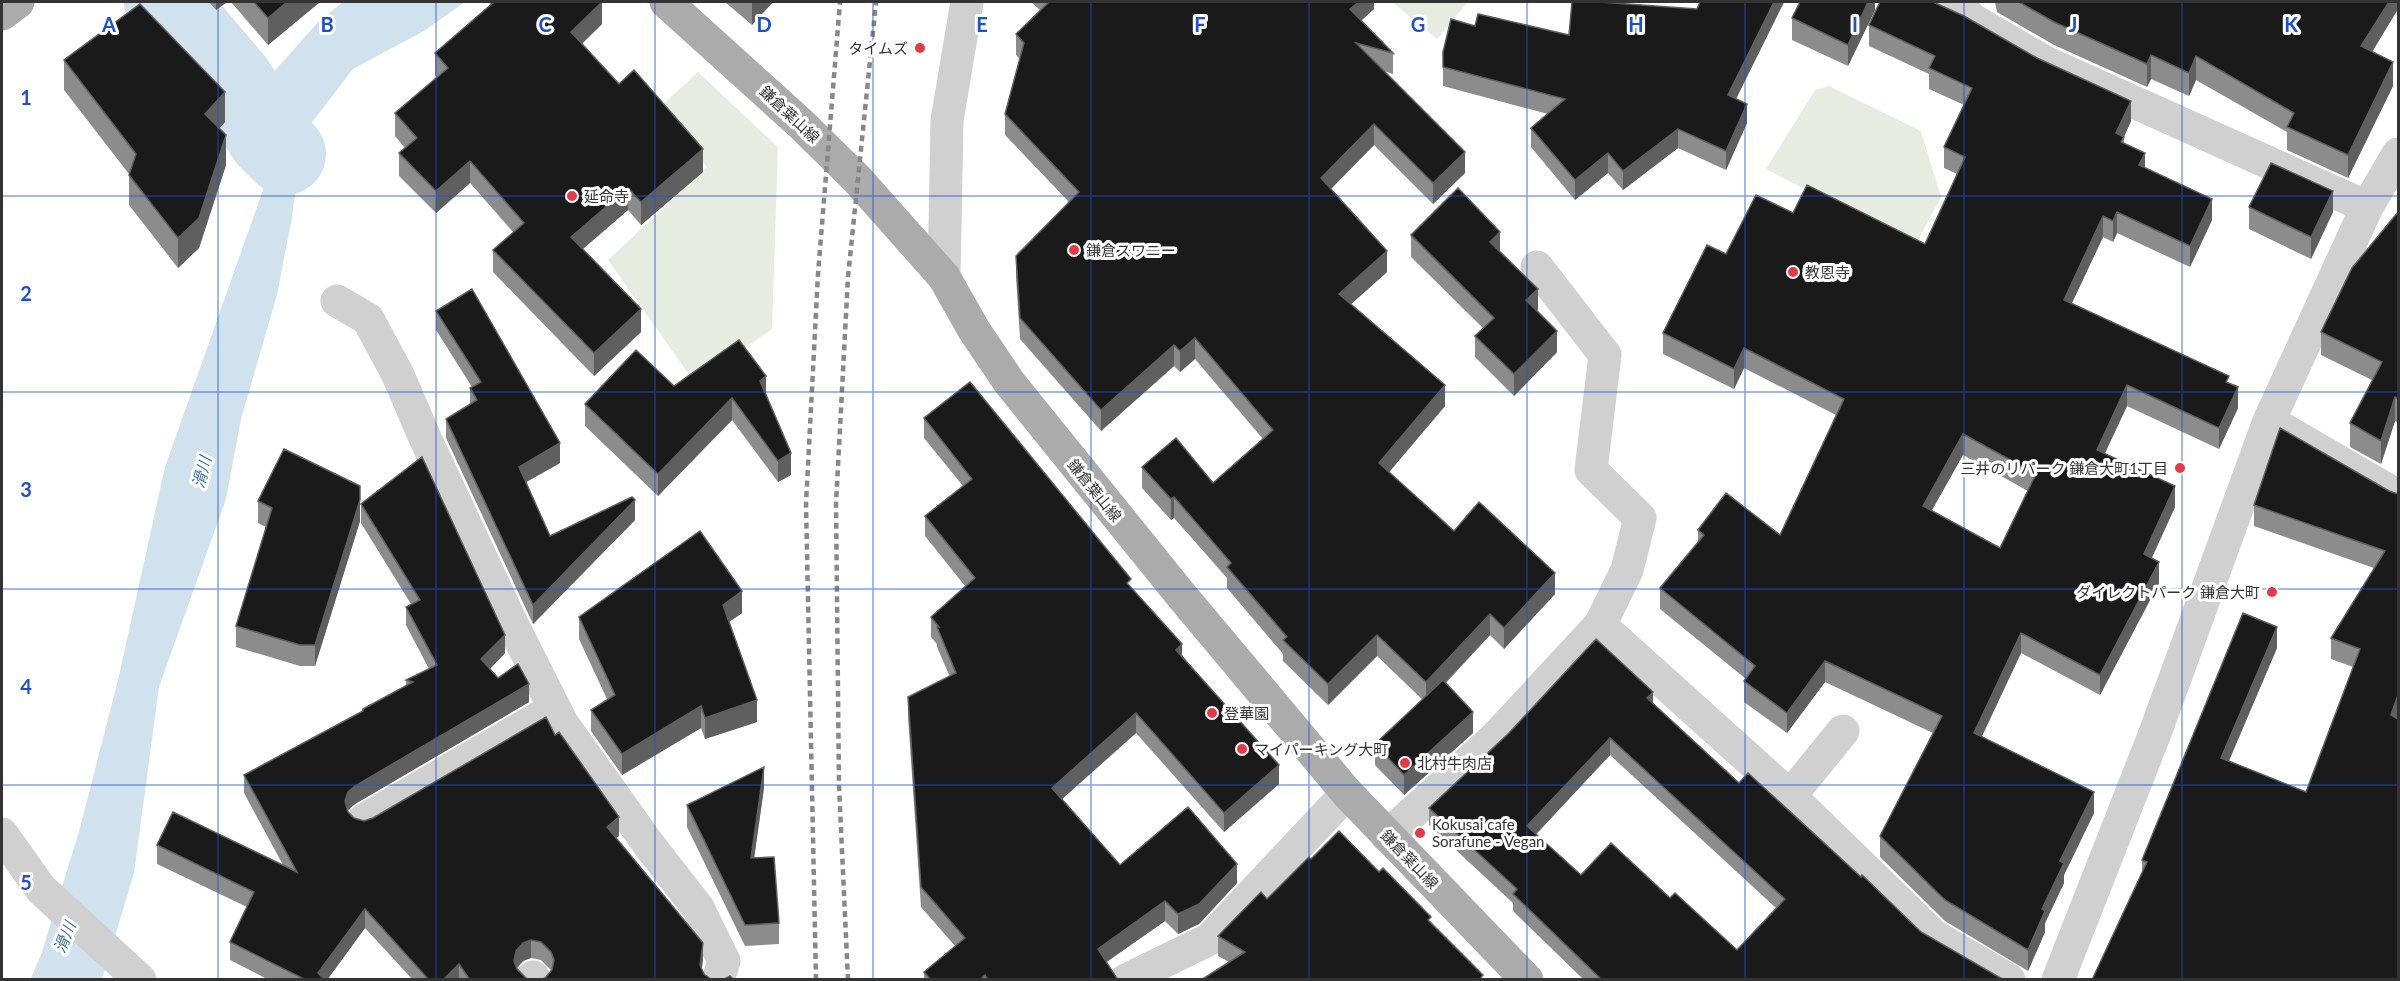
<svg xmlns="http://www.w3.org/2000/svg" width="2400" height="981" font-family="Lato,'Noto Sans JP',sans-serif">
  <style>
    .green { fill: #e6ecdf }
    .water { fill: #cfe2ee }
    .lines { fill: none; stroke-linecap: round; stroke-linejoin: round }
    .river { stroke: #cfe2ee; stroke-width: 82 }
    .minor { stroke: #d0d0d0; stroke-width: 33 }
    .major { stroke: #ababab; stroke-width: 33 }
    .rail { stroke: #888; stroke-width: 4.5; stroke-dasharray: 6 4.5; stroke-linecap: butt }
    .wall { fill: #8c8c8c; fill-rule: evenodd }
    .shaded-wall { fill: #5f5f5f }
    .building { fill: #1a1a1a; stroke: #5f5f5f; stroke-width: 1.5; fill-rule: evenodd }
    .grid { fill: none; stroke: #1d4ed8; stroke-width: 1.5; stroke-opacity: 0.55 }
    .poi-dot { fill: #e63946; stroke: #fff; stroke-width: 2 }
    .labels { text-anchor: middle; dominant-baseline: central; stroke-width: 6; stroke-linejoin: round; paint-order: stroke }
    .poi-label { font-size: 15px; fill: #333; stroke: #fff; text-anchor: start }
    .street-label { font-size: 15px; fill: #333; stroke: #fff }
    .water-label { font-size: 16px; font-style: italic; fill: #3f7597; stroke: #fff }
    .grid-label { font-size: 20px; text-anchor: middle; font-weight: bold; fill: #1d4ed8; stroke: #fff; stroke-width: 6; stroke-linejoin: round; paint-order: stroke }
  </style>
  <rect width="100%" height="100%" fill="#fff"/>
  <path class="green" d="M1392,2H1468L1437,39Z
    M698,72L778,147L772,329L695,383L608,260L707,167L661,106Z
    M1829,86L1921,131L1941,197L1835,397L1889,233L1766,169L1815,90Z"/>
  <path class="water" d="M343,2H465L424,31L353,69L303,134L292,217L277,295L241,419L226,499L159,687L134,873L102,979L30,980L41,955L80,828L119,676L165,467L263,190L268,137L270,76L319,21Z"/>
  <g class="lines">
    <path class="river" d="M165,2L234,83L268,137L285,154"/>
    <path class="minor" d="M1953,2L1973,20L2045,62L2367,207
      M944,277L947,120L967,2
      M337,301L368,319L398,375L425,438L513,626L562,723L649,845L698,908L724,961L718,980
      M2269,421L2398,496
      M1600,625L1790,796L1934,936L2009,980
      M1790,796L1843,731
      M364,820L554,709
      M2,834L41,889L140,980
      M1387,836L1495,738L1600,625L1627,570L1640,518L1591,470L1605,355L1537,267
      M533,977L535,980
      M1126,980L1210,939L1347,793
      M2058,980L2155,733L2269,421L2367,207L2398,154"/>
    <path class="major" d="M666,2L801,124L857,179L944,277L974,330L1009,382L1181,595L1347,793L1527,980
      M2,14L18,2"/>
    <path class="rail" d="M816,980L806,504L818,274L840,2
      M848,980L839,786L836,504L848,277L876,2"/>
  </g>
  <path class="wall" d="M209,2H227L216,10Z
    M231,2H320L268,45Z
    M490,2H602V24L582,44L703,172L641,225L628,210L583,249L641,332L594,376L493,272V250L513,232L470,183L436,213L399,176V153L405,148L395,136V113L437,78L435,75V53L490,6Z
    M725,2H773L752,25Z
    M1031,2H1374V9L1361,21L1393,53V74L1384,71L1465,173L1433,204L1374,145L1331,189L1387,272L1351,304L1445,406L1389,472L1454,531L1555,594L1504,649L1490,635L1446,683L1473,733L1404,795L1375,765V744L1423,700L1377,656L1328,705L1283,661V654L1227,588V578L1174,518L1171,520L1142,488V467L1213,483L1263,439L1195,359L1180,372L1174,366L1101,431L1020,339L1016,277V256L1069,202L1005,135V114L1020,59L1016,55V34L1040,10Z
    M1784,2L1736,99L1747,123L1726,170L1678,148L1623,190L1608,173L1575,200L1531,147V128L1548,114L1443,86V52L1475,26L1569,35L1697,9Z
    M1875,2V10L1848,66L1792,40V18Z
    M1995,2H2398V9L2372,52L2393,86L2348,178L2287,150V132L2196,80L2189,96L2151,79L2147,87L2054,45L1997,12Z
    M1869,25L2131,121L2124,137V144L2145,168L2212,220L2190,267L2117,233L2113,242L2103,237L2072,303L2229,383L2238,408L2219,449L2127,406L2105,453L2175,507L2152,558L2159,583L2100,695L2021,653L1982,736L2094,813L2064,875V883L2045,923V932L2028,971L1945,921L1880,857V836L1933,733L1825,682L1787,733L1744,702V681L1746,679L1660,609V588L1698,542V530L1780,535L1836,415L1744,368L1734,389L1663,354V333L1726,254L1793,213L1925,244L1957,174L1944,168V147L1964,105L1929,89V74L1869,46ZM1963,455L2028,491L2000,548L1932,510Z
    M64,60L225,122L219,129L226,165L199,248L178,268L129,205V174L64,90Z
    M2249,207L2333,212L2311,259L2249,229Z
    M2398,212V423L2395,421L2381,464L2350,447V423L2372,380L2321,355V332Z
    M1411,235L1500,252L1538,310L1537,311L1557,352L1514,396L1475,357V336L1483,328L1411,257Z
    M436,311L560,463L526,482L550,536L635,520L533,624L446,438V419L470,405V388L472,387L436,330Z
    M674,386L766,395L791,475L778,482L732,420L658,496L585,426V404Z
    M924,418L1131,587L1279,784L1224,832L1136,733L1062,799L1120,865L1237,883L1199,924L1178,934L1165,921L1106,962L1118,980H924V972L955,946L921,907L908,717V697L950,677L937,647V644L931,637V617L965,586L925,536V516L963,486L924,438Z
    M2389,491L2398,718V980L2142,871V860L2277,648L2229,761L2306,792L2353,667L2331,659V638L2374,568L2254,526V505Z
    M258,501L360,521L315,666H300L236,647V626L266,527L258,523Z
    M361,504L505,653L490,669L498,678L529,702L355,804L348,810V812L354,818L364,821L373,818L555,735L619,836L616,838L703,961L545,978L551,970L541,960L531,958L523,961L517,968L527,979L531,980H413L365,928L327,980H269L230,960V942L247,907L157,864V845L283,865L244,793V775L363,711L406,686V680L429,669L406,625V607L411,604L361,523Z
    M742,613L729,622L757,722L705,739L701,728L622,775L591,731V710L607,699L579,639V617Z
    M1653,703L1739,783L1861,877L1921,932L2004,980H1584L1513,911V903L1429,825V808ZM1610,755L1776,908L1737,950L1670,898L1581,875L1536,834Z
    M764,788L754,858L779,923V944L745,946L687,827V805Z
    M1311,859L1431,922L1483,980L1229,962L1218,956V936L1267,899Z"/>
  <path class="shaded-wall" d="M216,2H227L216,10Z
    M287,2H320L268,45V18Z
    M602,2V24L571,54V32Z
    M752,2H773L752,25Z
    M1359,2H1374V9L1350,30V9Z
    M1774,2H1784L1728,115V95Z
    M1868,2H1875V10L1848,66V45Z
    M2389,2H2398V9L2361,70V46Z
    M2151,55V79L2147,87V64Z
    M2196,56V80L2189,96V73Z
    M2393,62V86L2348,178V155Z
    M225,92V122L205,144V114Z
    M2131,101V121L2116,154V133Z
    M1747,104V123L1726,170V151Z
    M1374,124V145L1321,199V178Z
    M1678,129V148L1623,190V171Z
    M226,135V165L199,248L178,268V238Z
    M703,149V172L641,225V202Z
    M1465,152V173L1433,204V183Z
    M1608,153V173L1575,200V180Z
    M2145,153V174L2139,165Z
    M470,161V183L436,213V191Z
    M628,188V210L571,259V237Z
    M2333,191V212L2311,259V237Z
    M2212,199V220L2190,267V246Z
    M2117,212V233L2113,242V221Z
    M2103,216V237L2064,320V300Z
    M1500,232V254L1490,242Z
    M1387,251V272L1339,315V294Z
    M1538,289V310L1526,322V300Z
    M641,309V332L594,376V353Z
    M1557,331V352L1514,396V374Z
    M1195,338V359L1180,372V351Z
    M1174,345V366L1101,431V410Z
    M1744,348V368L1734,389V369Z
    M766,376V398L760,381Z
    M1445,385V406L1379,484V463Z
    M2127,385V406L2097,470V450Z
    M2238,387V408L2219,449V428Z
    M2395,397V421L2381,464V441Z
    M732,398V420L658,496V474Z
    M1963,434V455L1923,526V506Z
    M560,443V463L519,486V467Z
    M791,453V475L778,482V461Z
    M2175,486V507L2144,574V554Z
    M1174,497V518L1171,520V499Z
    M360,500V521L315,666V645Z
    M635,500V520L533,624V605Z
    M2159,562V583L2100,695V675Z
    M1555,573V594L1504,649V628Z
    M742,591V613L723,626V605Z
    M1490,614V635L1426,703V682Z
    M2277,627V648L2221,779V758Z
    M2021,633V653L1974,753V733Z
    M505,635V653L481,678V659Z
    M1377,635V656L1328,705V684Z
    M1182,644V664L1176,650Z
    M1825,661V682L1787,733V713Z
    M529,684V702L355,804L348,810L345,801L348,792L355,786Z
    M1653,692V709L1647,698Z
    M2398,695V716L2391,736V715Z
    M757,700V722L705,739V718Z
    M701,706V728L622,775V754Z
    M1473,712V733L1404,795V775Z
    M1136,713V733L1052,808V788Z
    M1610,738V755L1527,844V826Z
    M1279,765V784L1224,832V813Z
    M764,767V788L751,880V858Z
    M2094,792V813L2064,875V883L2045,923V932L2028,971V950L2042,909L2060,861Z
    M619,817V836L607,845V827Z
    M1237,864V883L1199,924L1178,934V914Z
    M1165,901V921L1098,968V949Z
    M365,909V928L327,980H318V973Z
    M531,940V958L523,961L516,969L514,961L516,951L523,943Z
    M703,943V961L700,980V965Z
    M459,964V980H443Z"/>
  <path class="building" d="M254,2H287L268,18Z
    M494,2H602L571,32L619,84L634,70L703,149L641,202L628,188L571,237L641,309L594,353L493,250L524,223L470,161L436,191L399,153L417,138L395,113L448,68L435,53Z
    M1049,2H1359L1350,9L1393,53L1356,43L1465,152L1433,183L1374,124L1321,178L1387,251L1339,294L1445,385L1379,463L1454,531L1479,502L1555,573L1504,628L1490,614L1426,682L1377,635L1328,684L1283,640L1287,637L1227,567L1231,563L1174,497L1171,499L1142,467L1176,438L1213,483L1273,430L1195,338L1180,351L1174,345L1101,410L1020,318L1016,256L1079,192L1005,114L1024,43L1016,34Z
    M1572,2H1600L1697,9L1700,2H1774L1728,95L1747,104L1726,151L1678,129L1623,171L1608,153L1575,180L1531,128L1565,99L1443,67V52L1451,19L1475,26L1478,14L1569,35Z
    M1800,2H1868L1848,45L1792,18Z
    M1880,2H1933L1964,16L2037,58L2131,101L2116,133L2124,137L2121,142L2145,153L2139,165L2212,199L2190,246L2117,212L2113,221L2103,216L2064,300L2229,376L2226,382L2238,387L2219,428L2127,385L2097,450L2175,486L2144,554L2159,562L2100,675L2021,633L1974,733L2094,792L2060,861L2064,863L2042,909L2045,911L2028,950L1945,900L1880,836L1942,716L1825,661L1787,713L1744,681L1755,666L1660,588L1704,535L1698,530L1726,493L1780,535L1844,399L1744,348L1734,369L1663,333L1707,245L1726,254L1756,195L1793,213L1807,185L1925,244L1965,157L1944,147L1972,88L1929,68L1935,56L1869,25ZM1963,434L2036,474L2000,548L1923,506Z
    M2019,2H2389L2361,46L2393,62L2348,155L2287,127L2294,113L2196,56L2189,73L2151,55L2147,64L2054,22Z
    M140,4L225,92L205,114L226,135L199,218L178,238L129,175L136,154L64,60Z
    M2271,163L2333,191L2311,237L2249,207Z
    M1458,188L1500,232L1490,242L1538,289L1526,300L1557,331L1514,374L1475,336L1494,318L1411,235Z
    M2398,212V399L2395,397L2381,441L2350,423L2382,362L2321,332L2352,268Z
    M472,289L560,443L519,467L550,536L632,497L635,500L533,605L446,419L477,400L470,388L481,382L436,311Z
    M739,340L766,376L760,381L791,453L778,461L732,398L658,474L585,404L636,350L674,386Z
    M970,382L1131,579L1127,583L1182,644L1176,650L1279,765L1224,813L1136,713L1052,788L1120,865L1188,807L1237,864L1199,904L1178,914L1165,901L1098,949L1118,980H988L985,975L980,980H931L924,972L965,938L921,887L908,697L956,673L937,627H939L931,617L975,578L925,516L972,479L924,418Z
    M2280,428L2389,491L2398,494V695L2391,715L2398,719V980H2092L2147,862L2142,860L2243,613L2277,627L2221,758L2306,792L2360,649L2331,638L2385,551L2254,505Z
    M284,449L360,486V500L315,645H300L236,626L272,508L258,501Z
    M422,457L505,635L481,659L498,678L518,664L529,684L355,786L348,792L345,801L348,812L354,818L364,821L373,818L546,717L555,735L559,732L619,817L607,827L703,943L700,965L704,974L712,980H539L545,978L552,970L554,960L551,952L541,942L531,940L523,943L516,951L514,961L517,969L527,979L531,980H470L459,964L443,980H429L365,909L318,973L325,980H306L230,942L254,892L157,845L173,812L297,872L244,775L363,711V709L413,682L406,680L437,665L406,607L420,600L361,504Z
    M700,531L742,591L723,605L757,700L705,718L701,706L622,754L591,710L615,695L579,617Z
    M1596,639L1653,692L1647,698L1739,783L1748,773L1861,877L1862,875L1921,932L2004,980H1602L1513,894L1517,889L1429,808L1509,733ZM1610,738L1785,899L1737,950L1675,893L1670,898L1611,843L1581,875L1527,826Z
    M1443,680L1473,712L1404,775L1375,744Z
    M764,767L751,858L774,857L779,923L745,925L687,805Z
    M1339,831L1379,872L1383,868L1431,917L1428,920L1483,975L1479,980H1201L1245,952L1218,936L1261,892L1267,899L1309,857L1311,859Z
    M730,976L734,980H723Z"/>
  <path class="grid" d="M218,2V980M436,2V980M655,2V980M873,2V980M1091,2V980M1309,2V980M1527,2V980M1745,2V980M1964,2V980M2182,2V980M2,196H2398M2,392H2398M2,589H2398M2,785H2398"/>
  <g class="poi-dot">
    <circle cx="920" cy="48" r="6"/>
    <circle cx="572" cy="196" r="6"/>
    <circle cx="1074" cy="250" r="6"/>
    <circle cx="1793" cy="272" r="6"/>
    <circle cx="2180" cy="468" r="6"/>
    <circle cx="2272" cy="592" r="6"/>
    <circle cx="1212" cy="713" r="6"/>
    <circle cx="1242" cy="749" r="6"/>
    <circle cx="1405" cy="763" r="6"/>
    <circle cx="1420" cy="833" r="6"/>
  </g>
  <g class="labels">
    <g class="poi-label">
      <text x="908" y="48" text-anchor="end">タイムズ</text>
      <text x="584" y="196">延命寺</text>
      <text x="1086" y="250">鎌倉スワニー</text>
      <text x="1805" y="272">教恩寺</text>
      <text x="2168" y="468" text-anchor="end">三井のリパーク 鎌倉大町1丁目</text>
      <text x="2260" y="592" text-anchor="end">ダイレクトパーク 鎌倉大町</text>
      <text x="1224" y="713">登華園</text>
      <text x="1254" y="749">マイパーキング大町</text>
      <text x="1417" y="763">北村牛肉店</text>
      <text x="1432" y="824">Kokusai cafe<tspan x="1432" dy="17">Sorafune - Vegan</tspan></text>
    </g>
    <g class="street-label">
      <text transform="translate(790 114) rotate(43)">鎌倉葉山線</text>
      <text transform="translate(1095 490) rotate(51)">鎌倉葉山線</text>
      <text transform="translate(1410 859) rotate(46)">鎌倉葉山線</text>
    </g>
    <g class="water-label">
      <text transform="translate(201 472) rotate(-75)">滑川</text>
      <text transform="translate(64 937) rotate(-68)">滑川</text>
    </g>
  </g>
  <g class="grid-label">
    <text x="109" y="32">A</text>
    <text x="327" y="32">B</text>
    <text x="545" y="32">C</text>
    <text x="764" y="32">D</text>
    <text x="982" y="32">E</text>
    <text x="1200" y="32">F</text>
    <text x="1418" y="32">G</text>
    <text x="1636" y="32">H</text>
    <text x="1855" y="32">I</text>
    <text x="2073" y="32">J</text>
    <text x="2291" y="32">K</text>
    <text x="26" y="105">1</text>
    <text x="26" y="301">2</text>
    <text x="26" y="497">3</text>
    <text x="26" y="694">4</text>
    <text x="26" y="890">5</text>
  </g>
  <rect width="2400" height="981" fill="none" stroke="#333333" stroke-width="6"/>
</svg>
